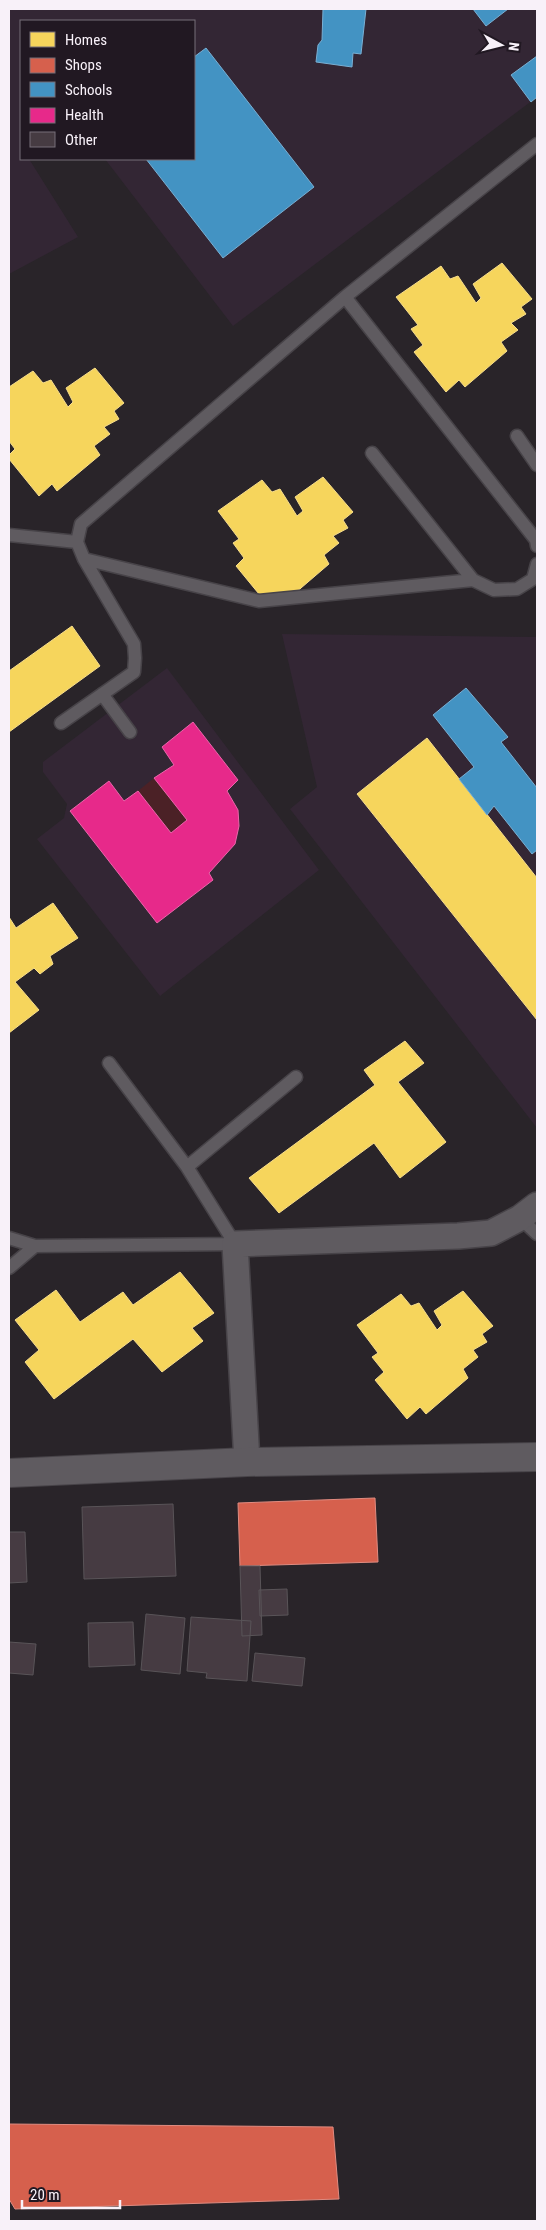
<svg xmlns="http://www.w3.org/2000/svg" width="546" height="2230" font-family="'Roboto Condensed',sans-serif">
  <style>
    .built { fill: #332634 }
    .green { fill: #4b2126 }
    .homes { fill: #f6d55c; stroke: #f7dd8b }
    .shops { fill: #d6604d; stroke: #e08c81 }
    .schools { fill: #4393c3; stroke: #79afd3 }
    .health { fill: #e7298a; stroke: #ec65ab }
    .building { fill: #463b42; stroke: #595458 }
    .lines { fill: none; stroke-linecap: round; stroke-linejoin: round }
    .service-casing { stroke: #474348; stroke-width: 15 }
    .minor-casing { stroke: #474348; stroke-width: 28 }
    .tertiary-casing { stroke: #474348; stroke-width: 30 }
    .service { stroke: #5f5b60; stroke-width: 12 }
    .minor { stroke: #5f5b60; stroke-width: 25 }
    .tertiary { stroke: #5f5b60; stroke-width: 28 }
  </style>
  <rect width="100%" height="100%" fill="#292429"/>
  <path class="built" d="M9,9H537V97L233,326L105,159H194V21H21V159H29L78,237L9,274Z
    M282,634L537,637V1128L290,809L317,787Z
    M167,668L319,870L160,996L37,839L64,818L67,804L43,772V762Z"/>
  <path class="green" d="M154,778L187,820L171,833L138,791Z"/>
  <path class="homes" d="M502,263L532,299L521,307L526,314L511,323L518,330L501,342L507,351L465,387L459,380L446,392L414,352L423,345L411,329L418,325L396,297L441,266L450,279L458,276L476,303L481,298L473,284Z
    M95,368L124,403L114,411L119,419L104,427L110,434L94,446L100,455L57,491L52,484L39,496L9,459V455L15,449L9,441V387L33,371L43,383L51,380L68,407L73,402L66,388Z
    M323,477L353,512L343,520L348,528L333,536L339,543L324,555L329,564L287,600L268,605L236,566L244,558L233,543L239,539L218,511L262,480L272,492L280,489L297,516L303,511L295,497Z
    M72,626L100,666L9,732V671Z
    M427,738L537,878V1020L357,794Z
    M53,903L78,938L50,956L53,964L40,974L34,968L15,982L39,1010L9,1033V917L16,928Z
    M405,1041L424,1063L398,1082L446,1142L400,1178L374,1143L279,1213L249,1178L375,1085L364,1070Z
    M180,1272L214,1313L192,1328L203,1341L162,1372L133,1339L54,1399L25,1362L39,1350L15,1320L56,1290L80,1322L123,1292L133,1305Z
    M463,1291L493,1326L482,1334L487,1342L473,1350L478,1357L463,1369L468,1378L426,1414L420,1407L407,1419L375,1380L384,1372L372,1357L378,1353L357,1325L401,1294L411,1306L419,1303L437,1330L442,1325L434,1311Z"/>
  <path class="shops" d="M375,1498L378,1562L240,1566L238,1503Z
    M9,2124L333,2127L339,2199L15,2209L9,2199Z"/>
  <path class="schools" d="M323,9H366L361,54L353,53L352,67L316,62L318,45L322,40Z
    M473,9H508L486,26Z
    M206,48L314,187L223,258L146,159H194V57Z
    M537,56V97L531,102L511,75Z
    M466,688L508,737L501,742L537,788V850L532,854L494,806L487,815L459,779L474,767L433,715Z"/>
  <path class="health" d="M193,722L238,780L227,791L238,810L239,826L235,844L209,873L213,880L157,923L70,811L109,781L124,801L138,791L171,833L187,820L154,778L174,765L162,747Z"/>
  <path class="building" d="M173,1504L176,1576L84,1579L82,1507Z
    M9,1532H25L27,1582L9,1583Z
    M240,1566H260L262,1635L242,1636Z
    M287,1589L288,1615L260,1616L259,1590Z
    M146,1614L185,1618L180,1674L141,1670Z
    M191,1617L251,1621L247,1681L206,1678L207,1673L187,1671Z
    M133,1622L135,1665L89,1667L88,1623Z
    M9,1642L36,1644L33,1675L9,1673Z
    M255,1653L305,1658L302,1686L252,1681Z"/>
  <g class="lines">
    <g class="service-casing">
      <path id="service" d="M345,297L536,540L537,546
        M517,436L537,465
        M372,453L473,580L494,590L517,589L533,579L537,564
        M9,535L77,542
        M84,559L259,601L473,580
        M102,694L130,732
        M61,723L134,672L135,658L134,644L84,559L77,542L81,524L345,297L537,144
        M109,1063L187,1167L235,1244
        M187,1167L296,1077
        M520,1218L537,1234
        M9,1238L35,1246L235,1244
        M9,1268L35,1246"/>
    </g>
    <g class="minor-casing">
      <path id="minor" d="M247,1462L235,1244L458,1236L491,1233L520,1218L537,1205"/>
    </g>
    <g class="tertiary-casing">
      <path id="tertiary" d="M9,1473L247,1462L537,1457"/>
    </g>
    <use href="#service" class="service"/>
    <use href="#minor" class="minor"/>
    <use href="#tertiary" class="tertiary"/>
  </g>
  <rect width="546" height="2230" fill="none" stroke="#f8f1f9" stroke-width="20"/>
  <rect x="20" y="20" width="175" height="140" fill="#211822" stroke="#776f78"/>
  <rect x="30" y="32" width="25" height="15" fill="#f6d55c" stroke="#776f78"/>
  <text x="65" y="45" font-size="15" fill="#f8f1f9">Homes</text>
  <rect x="30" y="58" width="25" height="15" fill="#d6604d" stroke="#776f78"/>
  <text x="65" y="70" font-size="15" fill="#f8f1f9">Shops</text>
  <rect x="30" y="82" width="25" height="15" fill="#4393c3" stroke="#776f78"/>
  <text x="65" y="95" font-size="15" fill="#f8f1f9">Schools</text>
  <rect x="30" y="108" width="25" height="15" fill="#e7298a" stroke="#776f78"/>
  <text x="65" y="120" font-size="15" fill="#f8f1f9">Health</text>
  <rect x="30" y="132" width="25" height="15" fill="#463b42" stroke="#776f78"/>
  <text x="65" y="145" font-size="15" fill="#f8f1f9">Other</text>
  <g transform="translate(501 45) rotate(97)" stroke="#211822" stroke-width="4" paint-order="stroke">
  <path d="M0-4L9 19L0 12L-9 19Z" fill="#f8f1f9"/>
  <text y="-8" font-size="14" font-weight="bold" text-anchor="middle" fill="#f8f1f9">N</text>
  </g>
  <path d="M22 2200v8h98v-8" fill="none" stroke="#f8f1f9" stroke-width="2.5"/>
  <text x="30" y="2200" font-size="15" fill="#f8f1f9" stroke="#211822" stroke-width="4" paint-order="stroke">20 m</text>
</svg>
